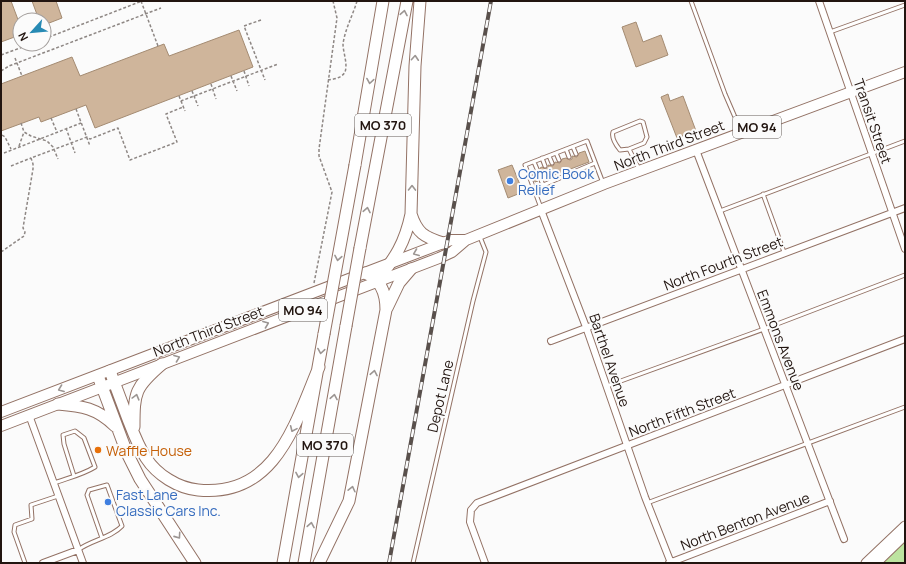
<svg xmlns="http://www.w3.org/2000/svg" width="906" height="564" font-family="Manrope,sans-serif">
  <style>
    .green { fill: #bde4a0 }
    .building { fill: #cfb59b; stroke: #a48b72 }
    .lines { fill: none; stroke-linecap: round; stroke-linejoin: round }
    .service-casing { stroke: #937265; stroke-width: 5 }
    .minor-casing { stroke: #937265; stroke-width: 8 }
    .secondary-casing { stroke: #937265; stroke-width: 11 }
    .primary-casing { stroke: #937265; stroke-width: 12 }
    .motorway-casing { stroke: #937265; stroke-width: 13 }
    .path { stroke: #8e8784; stroke-width: 1.5; stroke-dasharray: 3 2; stroke-linecap: butt }
    .service { stroke: #fff; stroke-width: 3 }
    .minor { stroke: #fff; stroke-width: 6 }
    .secondary { stroke: #fff; stroke-width: 9 }
    .primary { stroke: #fff; stroke-width: 10 }
    .motorway { stroke: #fff; stroke-width: 11 }
    .rail-casing { stroke: #59504c; stroke-width: 4 }
    .rail { stroke: #fbfbfb; stroke-width: 2.5; stroke-dasharray: 8; stroke-linecap: butt }
    .motorway-bridge-casing { stroke: #937265; stroke-width: 13; stroke-linecap: butt }
    .motorway-bridge { stroke: #fff; stroke-width: 11 }
    .oneway { stroke: #9c9693 }
    .shop-dot { fill: #3f7fe0; stroke: #fbfbfb; stroke-width: 1.5 }
    .food-dot { fill: #e8710a; stroke: #fbfbfb; stroke-width: 1.5 }
    .labels { text-anchor: middle; dominant-baseline: central; stroke-width: 4; stroke-linejoin: round; paint-order: stroke }
    .shield { fill: #fbfbfb; stroke: #635a56; stroke-width: 1 }
    .shield-label { font-size: 13px; font-weight: bold; fill: #221510 }
    .street-label { font-size: 14px; fill: #221510; stroke: #fbfbfb }
    .shop-label { font-size: 14px; fill: #366cbe; stroke: #fbfbfb; text-anchor: start }
    .food-label { font-size: 14px; fill: #c56008; stroke: #fbfbfb; text-anchor: start }
  </style>
  <rect width="100%" height="100%" fill="#fbfbfb"/>
  <path class="green" d="M905,535V563H876Z"/>
  <path class="building" d="M1,1H11L20,25V35L1,42Z
    M32,1H56L62,18L44,25V20H39Z
    M636,22L643,42L661,35L668,55L636,67L622,27Z
    M239,30L253,67L95,128L86,105L41,122L39,117L1,131V84L72,57L80,76L164,44L169,56Z
    M668,94L670,101L683,96L696,131L677,138L661,97Z
    M585,151L589,162L544,179L540,177L538,181L535,182L531,171L534,170L538,172L540,170V168L542,167L546,169L548,168V165L553,166L555,162L560,163L562,159L566,158L570,160L572,159V156L577,157L579,153Z
    M512,165L523,192L508,198L498,170Z"/>
  <g class="lines">
    <g class="service-casing">
      <path id="service" d="M691,1L725,94L741,131
        M830,32L905,5
        M573,147L576,154
        M566,149L569,157
        M629,149L644,143L647,137L643,122L640,121L613,132C611,138 616,145 620,150L629,149L639,169
        M556,153L559,160
        M549,156L552,163
        M542,158L545,166
        M534,162L537,169
        M541,180L543,185
        M534,189L595,163
        M763,194L784,252
        M541,208L525,165L587,141L603,183
        M720,211L905,141
        M607,386L764,329L905,275
        M54,483C68,478 82,475 95,467L84,438L75,431L63,435L64,444L74,476
        M647,503L905,407
        M78,550C91,540 111,538 122,526L107,485L89,490L87,495L102,538
        M25,563L14,532L15,525L32,519L31,505L58,496
        M413,563L473,301L486,252L480,237"/>
    </g>
    <g class="minor-casing">
      <path id="minor" d="M819,1L905,249
        M696,150L844,539
        M541,210L586,327L645,497L671,563
        M551,341L905,208
        M29,415L83,563
        M43,563L78,550
        M485,563L470,522L471,510L477,503L905,339
        M669,563L830,501"/>
    </g>
    <g class="secondary-casing">
      <path id="secondary" d="M866,563L905,526
        M876,563L905,535"/>
    </g>
    <g class="primary-casing">
      <path id="primary" d="M1,412L443,243L451,240H466
        M1,426L439,258L452,252L466,240L604,184L905,72"/>
    </g>
    <g class="motorway-casing">
      <path id="motorway" d="M355,165L383,1
        M411,214C417,233 424,237 443,243
        M360,248L407,1
        M377,281C395,258 405,243 411,214L415,66L420,1
        M387,308L399,283L411,269
        M110,371C116,387 122,403 128,419C133,432 138,446 146,458C157,475 178,488 198,490C275,498 295,424 319,367
        M98,376L127,453L140,479L195,563
        M58,404C82,406 97,408 115,426
        M134,427C134,392 135,387 162,364
        M283,563L324,334
        M304,563L346,326
        M319,563L349,501L386,310C386,294 381,279 365,273"/>
    </g>
    <path class="path" d="M141,1L158,46
      M261,20L244,26L265,80
      M44,39L142,1
      M1,55L31,44
      M15,58L22,76
      M1,71L9,66L161,8
      M244,71L249,86
      M231,76L237,91
      M328,80C334,79 342,78 345,72C348,64 343,52 343,44C345,29 353,15 357,1
      M211,84L216,99
      M192,91L198,106
      M179,96L181,101L278,64
      M181,101L185,111
      M76,109L90,146
      M51,118L57,132
      M21,123L24,132L31,136L47,141L53,147L58,159
      M66,128L75,153
      M2,135L5,137L11,149
      M19,146L24,132
      M4,153L81,123
      M11,166L31,158
      M1,252L24,236L25,232L23,228L33,169V164L31,158L87,137L90,139L118,128L130,160L177,142L166,114L183,107
      M314,283L332,192L319,156V149L337,18L333,1"/>
    <use href="#service" class="service"/>
    <use href="#minor" class="minor"/>
    <use href="#secondary" class="secondary"/>
    <use href="#primary" class="primary"/>
    <use href="#motorway" class="motorway"/>
    <g class="rail-casing">
      <path id="rail" d="M389,563L491,1"/>
    </g>
    <use href="#rail" class="rail"/>
    <g class="motorway-bridge-casing">
      <path id="motorway-bridge" d="M346,326L360,248
        M324,334L355,165"/>
    </g>
    <use href="#motorway-bridge" class="motorway-bridge"/>
  </g>
  <defs><path id="oneway-chevron" d="M-2-3.5L2.5 0L-2 3.5" fill="none" stroke-width="1.6" stroke-linecap="round" stroke-linejoin="round"/></defs>
  <g class="oneway">
    <use href="#oneway-chevron" transform="translate(404 13) rotate(-79)"/>
    <use href="#oneway-chevron" transform="translate(415 58) rotate(-86)"/>
    <use href="#oneway-chevron" transform="translate(370 81) rotate(99)"/>
    <use href="#oneway-chevron" transform="translate(412 188) rotate(-89)"/>
    <use href="#oneway-chevron" transform="translate(367 210) rotate(-79)"/>
    <use href="#oneway-chevron" transform="translate(416 253) rotate(158)"/>
    <use href="#oneway-chevron" transform="translate(338 258) rotate(100)"/>
    <use href="#oneway-chevron" transform="translate(266 324) rotate(-21)"/>
    <use href="#oneway-chevron" transform="translate(321 351) rotate(99)"/>
    <use href="#oneway-chevron" transform="translate(177 358) rotate(-21)"/>
    <use href="#oneway-chevron" transform="translate(374 373) rotate(-79)"/>
    <use href="#oneway-chevron" transform="translate(61 389) rotate(159)"/>
    <use href="#oneway-chevron" transform="translate(136 397) rotate(-75)"/>
    <use href="#oneway-chevron" transform="translate(334 397) rotate(-80)"/>
    <use href="#oneway-chevron" transform="translate(293 429) rotate(114)"/>
    <use href="#oneway-chevron" transform="translate(299 475) rotate(100)"/>
    <use href="#oneway-chevron" transform="translate(352 489) rotate(-77)"/>
    <use href="#oneway-chevron" transform="translate(311 525) rotate(-80)"/>
    <use href="#oneway-chevron" transform="translate(178 536) rotate(55)"/>
  </g>
  <g class="shop-dot">
    <circle cx="510" cy="181" r="4"/>
    <circle cx="108" cy="502" r="4"/>
  </g>
  <circle class="food-dot" cx="98" cy="450" r="4"/>
  <g class="labels">
    <g class="shield">
      <rect x="355" y="114" width="56" height="22" rx="3"/>
      <rect x="733" y="116" width="48" height="22" rx="3"/>
      <rect x="279" y="299" width="48" height="22" rx="3"/>
      <rect x="297" y="434" width="56" height="22" rx="3"/>
    </g>
    <g class="shield-label">
      <text x="383" y="125">MO 370</text>
      <text x="757" y="127">MO 94</text>
      <text x="303" y="310">MO 94</text>
      <text x="325" y="445">MO 370</text>
    </g>
    <g class="street-label">
      <text transform="translate(873 121) rotate(71)">Transit Street</text>
      <text transform="translate(669 145) rotate(-21)">North Third Street</text>
      <text transform="translate(723 263) rotate(-21)">North Fourth Street</text>
      <text transform="translate(208 331) rotate(-21)">North Third Street</text>
      <text transform="translate(781 340) rotate(69)">Emmons Avenue</text>
      <text transform="translate(610 360) rotate(71)">Barthel Avenue</text>
      <text transform="translate(440 396) rotate(-77)">Depot Lane</text>
      <text transform="translate(682 412) rotate(-21)">North Fifth Street</text>
      <text transform="translate(745 521) rotate(-21)">North Benton Avenue</text>
    </g>
    <g class="shop-label">
      <text x="518" y="173">Comic Book<tspan x="518" dy="16">Relief</tspan></text>
      <text x="116" y="494">Fast Lane<tspan x="116" dy="16">Classic Cars Inc.</tspan></text>
    </g>
    <g class="food-label">
      <text x="106" y="450">Waffle House</text>
    </g>
  </g>
  <rect width="906" height="564" fill="none" stroke="#221510" stroke-width="4"/>
  <g transform="translate(32 32) rotate(243)"><circle r="19" fill="#fbfbfb" stroke="#a49f9d"/>
  <path d="M0-3L7 15L0 10L-7 15Z" fill="#278ab4"/>
  <text y="-6" font-size="11" font-weight="bold" text-anchor="middle" fill="#221510">N</text>
  </g>
</svg>
